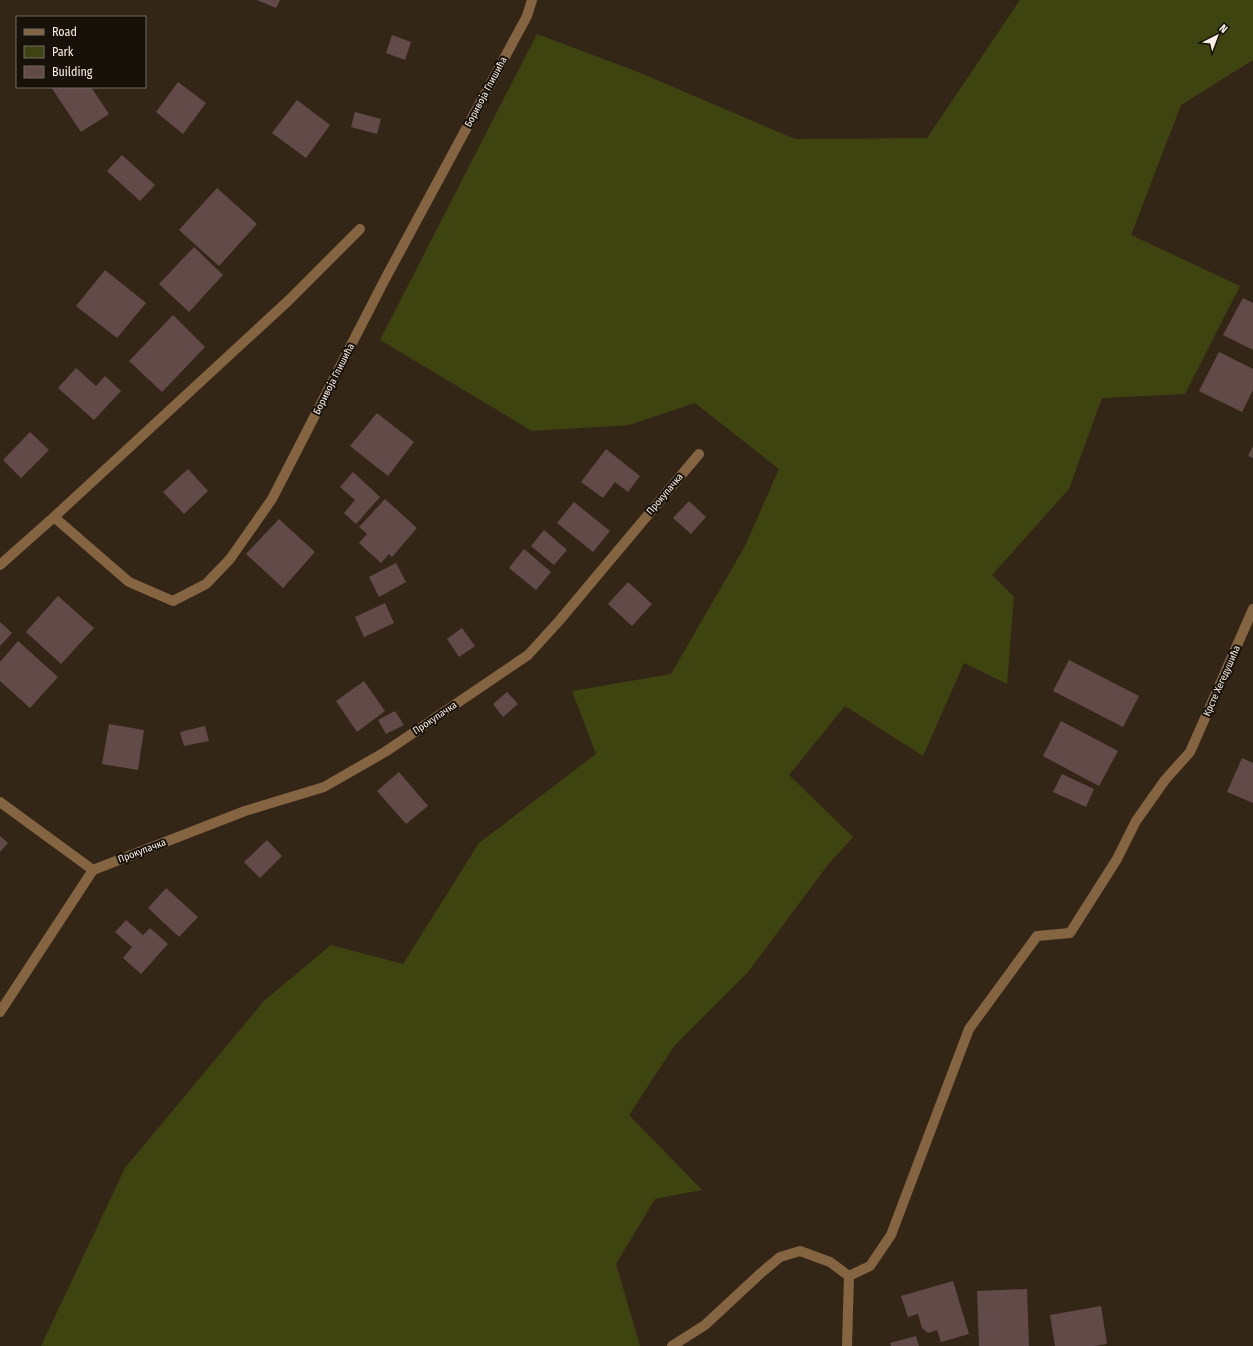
<svg xmlns="http://www.w3.org/2000/svg" width="1253" height="1346" font-family="'Fira Sans Condensed',sans-serif">
  <style>
    .green { fill: #3d4410 }
    .building { fill: #624a49 }
    .lines { fill: none; stroke-linecap: round; stroke-linejoin: round }
    .street { stroke: #856442; stroke-width: 10 }
    .labels { text-anchor: middle; dominant-baseline: central; stroke-width: 4; stroke-linejoin: round; paint-order: stroke }
    .street-label { font-size: 10px; fill: #faf0e7; stroke: #17110a }
  </style>
  <rect width="100%" height="100%" fill="#342617"/>
  <path class="green" d="M1020,0H1253V60L1181,105L1131,235L1240,286L1185,394L1102,398L1069,489L992,575L1014,597L1007,684L964,663L923,756L845,706L789,775L853,837L827,866L748,972L675,1045L629,1115L702,1190L655,1199L616,1264L640,1346H41L125,1168L264,1001L331,945L403,964L479,843L596,754L572,691L671,674L745,546L779,469L695,403L629,425L532,431L380,340L537,34L638,72L795,139L927,138Z"/>
  <path class="building" d="M257,0H280L276,8Z
    M392,35L411,42L405,60L386,53Z
    M178,82L206,103L183,134L156,112Z
    M51,87H91L109,114L81,132Z
    M297,100L330,125L306,158L272,133Z
    M355,112L381,119L377,134L351,127Z
    M122,155L155,185L140,201L107,171Z
    M217,188L257,224L219,266L179,230Z
    M194,247L223,275L189,312L159,284Z
    M105,270L146,303L117,338L76,306Z
    M1243,298L1253,303V350L1223,335Z
    M173,315L205,347L162,392L129,361Z
    M1219,352L1253,369V390L1242,412L1199,391Z
    M76,368L96,386L105,376L121,391L94,420L58,388Z
    M377,413L414,442L388,476L350,446Z
    M30,432L49,450L21,478L3,460Z
    M1253,446V458L1248,456Z
    M606,449L640,476L628,492L615,482L603,498L581,482Z
    M188,469L208,491L184,514L163,492Z
    M353,472L380,497L356,524L344,513L355,500L340,487Z
    M385,499L417,528L392,557L389,554L381,563L359,543L367,534L359,527Z
    M689,501L706,517L691,534L673,518Z
    M574,502L610,531L593,552L557,523Z
    M279,519L315,552L283,588L246,554Z
    M544,530L567,550L554,565L531,546Z
    M524,549L551,572L536,590L509,568Z
    M396,563L406,582L379,597L369,577Z
    M628,582L652,604L632,626L608,604Z
    M58,596L94,628L61,664L26,632Z
    M385,603L394,623L364,637L355,617Z
    M0,622L12,633L0,646Z
    M462,628L475,646L459,657L447,639Z
    M18,641L58,677L30,708L0,681V662Z
    M1069,660L1139,696L1123,727L1053,691Z
    M364,681L385,711L357,732L336,701Z
    M507,692L518,704L503,717L493,704Z
    M395,711L404,725L386,734L378,720Z
    M1061,721L1118,751L1099,786L1043,756Z
    M109,724L144,730L138,770L102,764Z
    M205,726L209,741L184,746L180,732Z
    M1242,758L1253,763V803L1227,792Z
    M399,772L428,806L406,824L377,791Z
    M1062,774L1094,789L1086,807L1053,792Z
    M0,836L8,843L0,852Z
    M267,840L282,856L260,878L244,862Z
    M166,888L198,917L179,937L148,908Z
    M126,920L143,935L150,928L168,944L141,974L123,958L132,947L115,932Z
    M953,1281L969,1334L941,1342L937,1330L928,1333L922,1328L918,1314L908,1317L901,1296Z
    M1027,1289L1029,1346H979L977,1291Z
    M1101,1306L1107,1344L1094,1346H1055L1050,1315Z
    M916,1336L919,1346H891L890,1343Z"/>
  <g class="lines">
    <path class="street" d="M54,517L288,301L360,229
      M0,565L54,517L129,582L173,601L206,584L230,559L272,499L384,281L527,16L532,0
      M0,802L93,870L245,811L324,787L385,752L528,655L559,621L699,454
      M0,1012L93,870
      M849,1276L870,1266L891,1235L969,1029L1037,936L1070,933L1117,859L1136,821L1165,780L1190,752L1253,609
      M672,1346L705,1325L761,1273L780,1257L800,1251L830,1262L849,1276
      M847,1346L849,1276"/>
  </g>
  <g class="labels">
    <g class="street-label">
      <text transform="translate(486 92) rotate(-62)">Боривоја Глишића</text>
      <text transform="translate(334 379) rotate(-63)">Боривоја Глишића</text>
      <text transform="translate(665 494) rotate(-50)">Прокупачка</text>
      <text transform="translate(1222 681) rotate(-66)">Крсте Хегедушића</text>
      <text transform="translate(435 718) rotate(-34)">Прокупачка</text>
      <text transform="translate(142 851) rotate(-21)">Прокупачка</text>
    </g>
  </g>
  <rect x="16" y="16" width="130" height="72" fill="#17110a" stroke="#726a62"/>
  <rect x="24" y="29" width="20" height="6" fill="#856442" stroke="#726a62"/>
  <text x="52" y="36" font-size="12" fill="#faf0e7">Road</text>
  <rect x="24" y="46" width="20" height="12" fill="#3d4410" stroke="#726a62"/>
  <text x="52" y="56" font-size="12" fill="#faf0e7">Park</text>
  <rect x="24" y="66" width="20" height="12" fill="#624a49" stroke="#726a62"/>
  <text x="52" y="76" font-size="12" fill="#faf0e7">Building</text>
  <g transform="translate(1217 36) rotate(42)" stroke="#17110a" stroke-width="3" paint-order="stroke">
  <path d="M0-3L7 15L0 10L-7 15Z" fill="#faf0e7"/>
  <text y="-6" font-size="11" font-weight="bold" text-anchor="middle" fill="#faf0e7">N</text>
  </g>
</svg>
